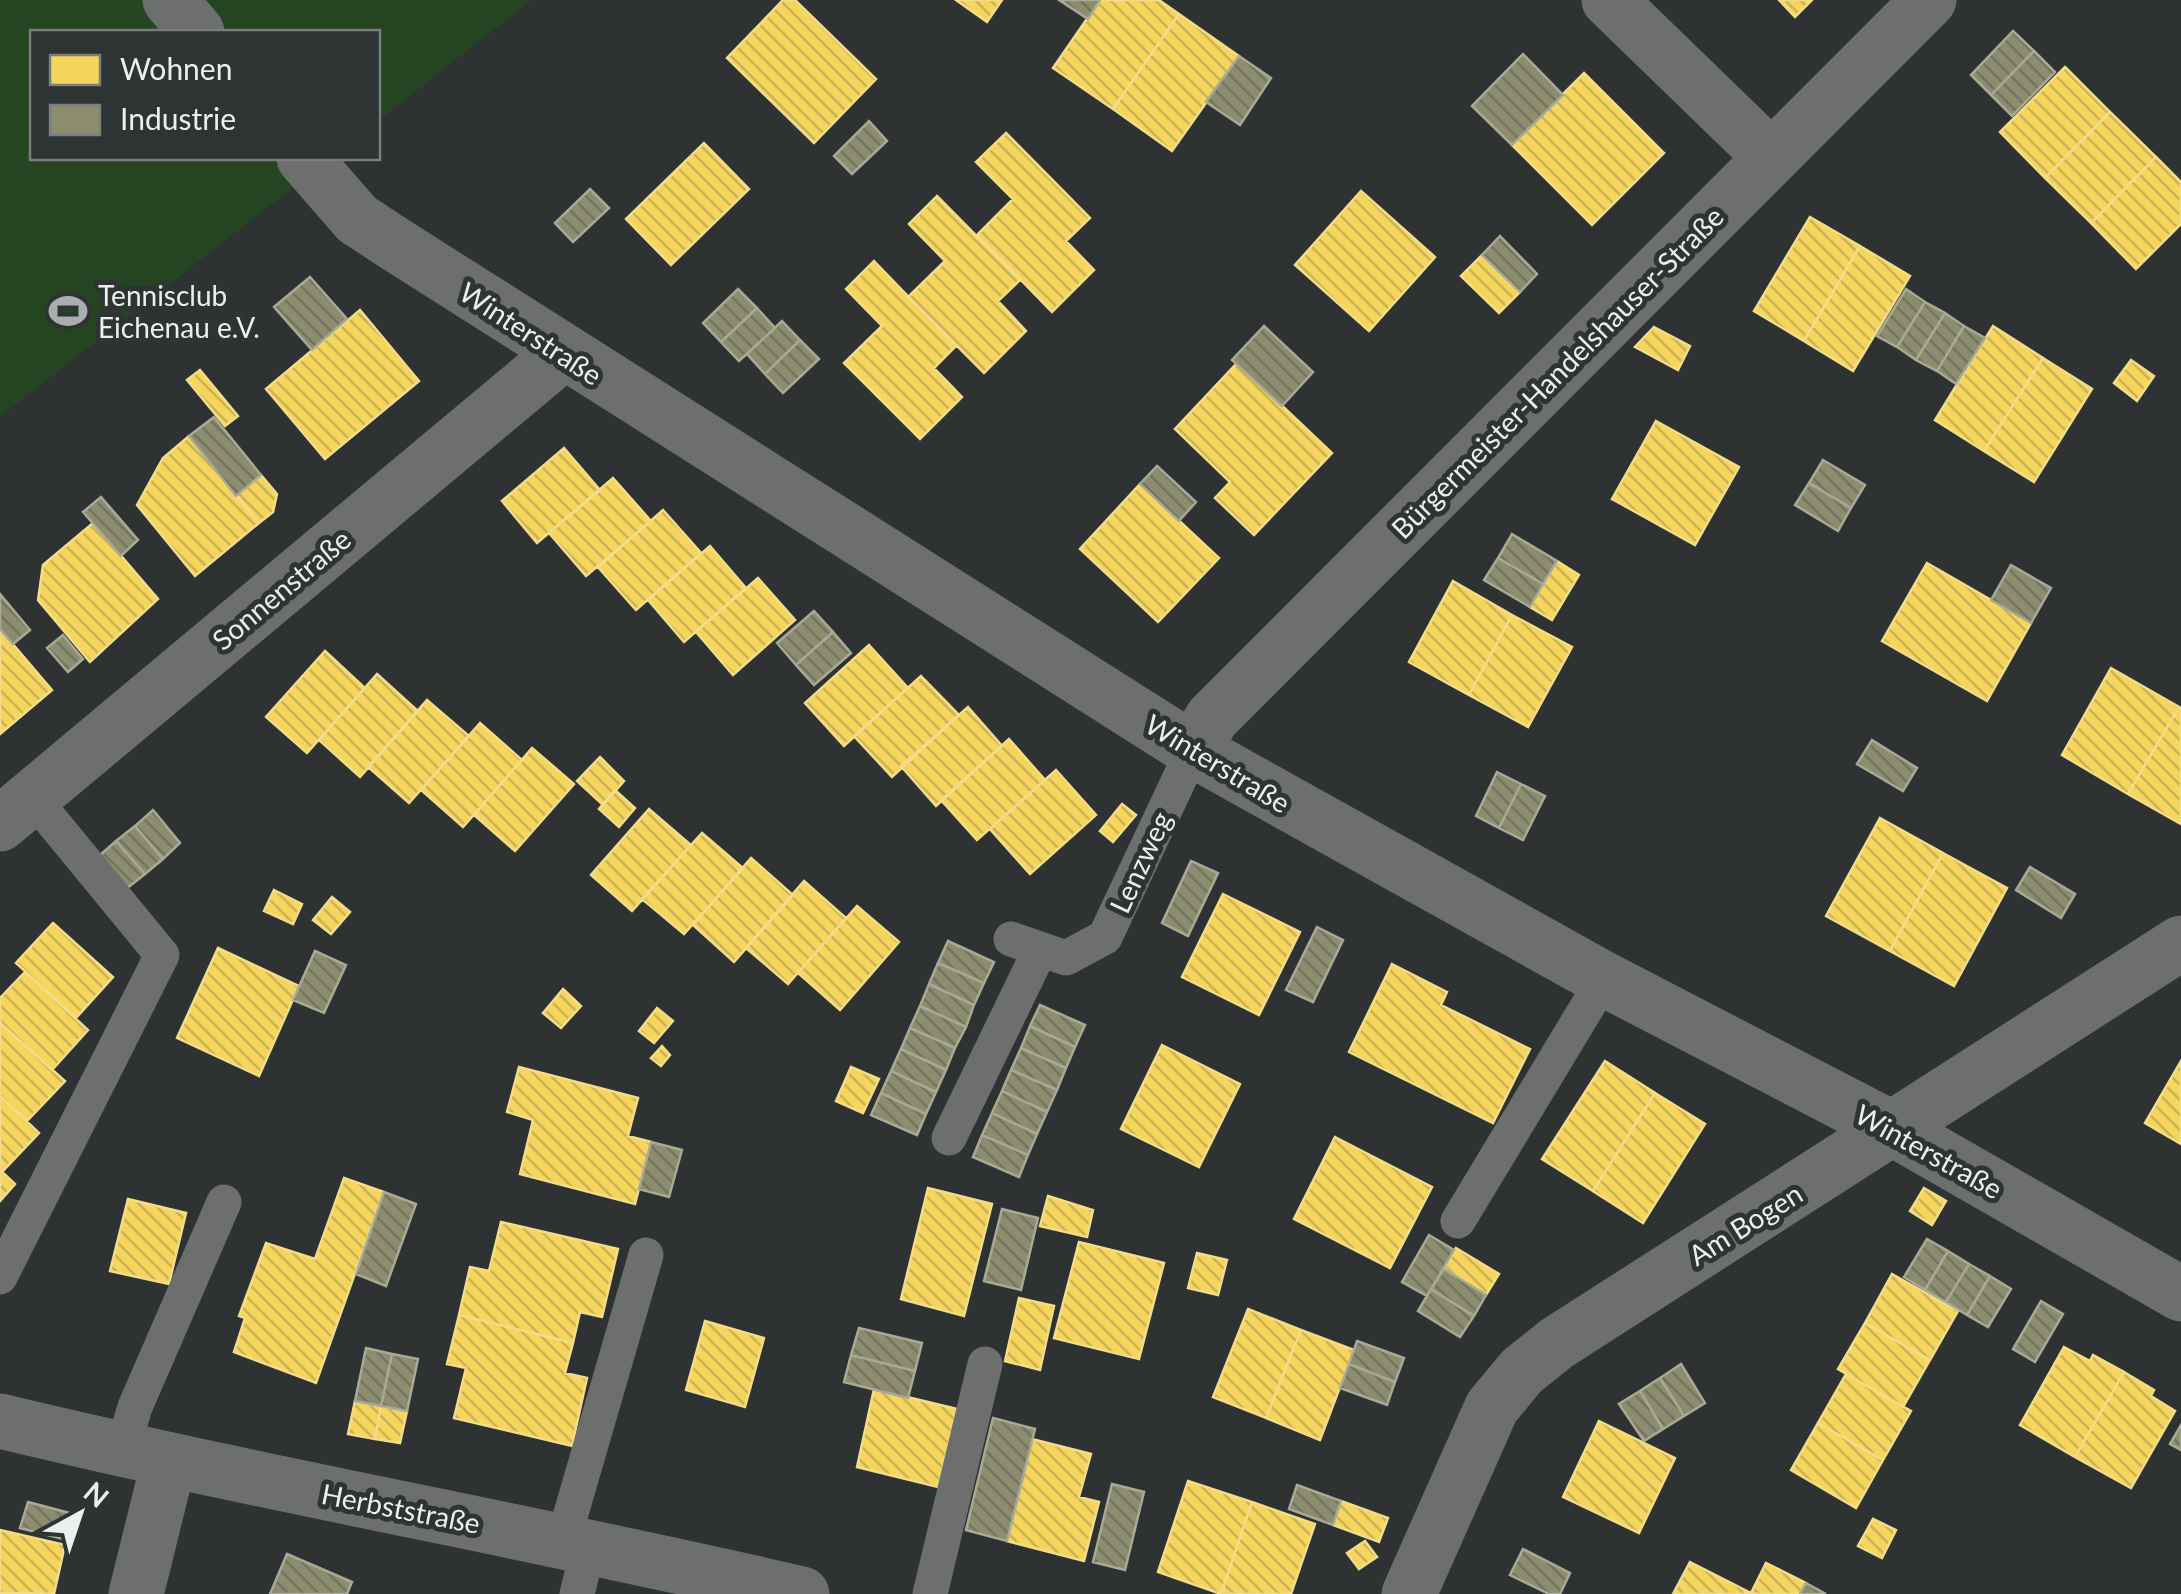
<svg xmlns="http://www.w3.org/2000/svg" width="2181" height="1594" font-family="Lato,sans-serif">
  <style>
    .pitch { fill: #244422 }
    .homes { fill: url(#homes-back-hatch); stroke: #f3dd88; stroke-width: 2.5 }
    .industry { fill: url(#industry-back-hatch); stroke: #a9aa95; stroke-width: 2.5 }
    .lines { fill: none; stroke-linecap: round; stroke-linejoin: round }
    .service { stroke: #6d6e6e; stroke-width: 35 }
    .minor { stroke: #6d6e6e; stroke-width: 55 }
    .labels { text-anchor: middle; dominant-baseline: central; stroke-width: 10; stroke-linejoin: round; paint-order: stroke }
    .poi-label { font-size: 28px; fill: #eceff0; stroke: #2e3333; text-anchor: start }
    .street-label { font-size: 28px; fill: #eceff0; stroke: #2e3333 }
  </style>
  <defs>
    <pattern id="homes-back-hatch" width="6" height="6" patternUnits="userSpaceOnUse" patternTransform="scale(2.5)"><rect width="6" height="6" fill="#f6d55c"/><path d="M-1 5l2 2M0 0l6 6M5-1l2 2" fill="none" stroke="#cab257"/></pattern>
    <pattern id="industry-back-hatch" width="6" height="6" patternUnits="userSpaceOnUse" patternTransform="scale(2.5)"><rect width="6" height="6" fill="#8c8c6e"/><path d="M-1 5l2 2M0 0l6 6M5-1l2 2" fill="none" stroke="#747461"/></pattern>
  </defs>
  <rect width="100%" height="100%" fill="#2f3232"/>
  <path class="pitch" d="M0,0H532L378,121V32H32V158H331L0,417Z"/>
  <path class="homes" d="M783,0H795L876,79L814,143L727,58Z
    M956,0H1002L987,22Z
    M1100,0H1159L1179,14L1113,109L1053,68Z
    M1779,0H1812L1795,17Z
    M1179,14L1239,56L1172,151L1113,109Z
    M2065,67L2110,112L2045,178L2000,132Z
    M1584,73L1664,153L1592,225L1512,145Z
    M2110,112L2156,157L2091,223L2045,178Z
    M1006,133L1090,218L1066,241L1094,270L1052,312L977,235L1013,199L976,162Z
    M704,143L749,189L671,265L626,219Z
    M2156,157L2181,182V224L2136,269L2091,223Z
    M1361,191L1435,257L1369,331L1295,265Z
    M937,196L1020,280L998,301L1026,331L984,373L908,297L945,261L909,224Z
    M1810,217L1860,246L1804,341L1754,311Z
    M1860,246L1910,276L1853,371L1804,341Z
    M1482,255L1520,292L1499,313L1461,276Z
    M874,261L956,346L934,368L962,397L920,439L844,363L882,326L846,289Z
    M360,310L419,381L325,459L266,389Z
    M1993,326L2043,358L1984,451L1935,420Z
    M1654,327L1690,346L1678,370L1635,347Z
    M2043,358L2092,389L2034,482L1984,451Z
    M2131,360L2154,376L2137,401L2114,383Z
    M1237,363L1332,453L1254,535L1215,498L1230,482L1175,429Z
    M200,370L238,416L225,426L187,380Z
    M1656,421L1739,467L1695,545L1612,499Z
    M189,436L259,523L195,576L137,505L163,458Z
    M564,448L600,490L537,543L502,501Z
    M261,475L277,494L273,512L259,523L236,496Z
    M613,478L651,521L586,576L549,533Z
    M1140,484L1219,558L1158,622L1080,549Z
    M663,510L701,553L636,610L598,567Z
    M93,523L158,599L90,662L38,600L43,565Z
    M710,546L746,588L684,642L648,600Z
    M1557,561L1579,575L1552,620L1530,607Z
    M1927,563L2031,623L1987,701L1882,641Z
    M758,578L795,620L733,675L696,632Z
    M1453,581L1512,615L1469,695L1409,662Z
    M1512,615L1572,647L1528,727L1469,695Z
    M0,629L52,690L0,734Z
    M869,645L908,688L844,746L805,703Z
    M325,651L365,688L307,753L266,717Z
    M2111,668L2179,707L2128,794L2062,755Z
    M377,674L418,711L360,777L319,740Z
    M921,676L959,715L892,777L854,736Z
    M427,700L469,736L409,803L368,767Z
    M968,707L1002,746L936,806L901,766Z
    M2179,707L2181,708V824L2128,794Z
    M480,723L522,760L463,827L421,790Z
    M1009,739L1045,780L977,840L941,800Z
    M532,748L574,784L515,851L474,815Z
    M600,757L624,781L603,805L577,781Z
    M1056,770L1096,815L1030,874L990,829Z
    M615,790L635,808L619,827L599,809Z
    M1122,804L1136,815L1113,842L1100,831Z
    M649,809L691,845L632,911L591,875Z
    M1880,818L1943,853L1890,951L1826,916Z
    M702,833L743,868L684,934L642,899Z
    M1943,853L2007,888L1954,986L1890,951Z
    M751,858L793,895L734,962L693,925Z
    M804,881L846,918L788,984L746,948Z
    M274,890L302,904L293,924L264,911Z
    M1223,894L1300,932L1259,1015L1182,977Z
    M332,897L350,912L331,934L313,920Z
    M857,906L899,942L840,1010L798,973Z
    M53,923L113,977L76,1018L16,963Z
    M218,948L299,986L259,1076L177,1038Z
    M1392,964L1447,992L1441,1005L1530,1049L1493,1123L1349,1052Z
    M25,972L88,1030L52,1070L0,1023V998Z
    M563,989L581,1006L561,1028L543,1013Z
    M657,1008L673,1021L654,1043L639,1031Z
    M0,1023L65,1081L27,1121L0,1096Z
    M1162,1045L1240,1084L1199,1167L1121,1129Z
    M662,1046L670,1055L661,1066L651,1058Z
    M1605,1061L1655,1093L1593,1191L1542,1159Z
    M2181,1061V1144L2145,1123Z
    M519,1067L638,1098L628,1136L651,1142L635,1204L520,1174L533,1120L507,1112Z
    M851,1067L879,1079L863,1113L836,1101Z
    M1655,1093L1705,1124L1643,1223L1593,1191Z
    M0,1096L39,1133L2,1172L0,1170Z
    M1335,1137L1432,1187L1390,1268L1294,1219Z
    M0,1170L15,1184L0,1201Z
    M344,1178L384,1192L316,1383L234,1352L245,1318L239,1316L266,1243L315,1259Z
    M928,1188L992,1204L964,1316L901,1299Z
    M1924,1188L1946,1201L1932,1225L1910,1211Z
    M1048,1196L1093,1210L1087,1237L1040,1226Z
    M128,1199L186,1213L169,1284L110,1271Z
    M501,1222L618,1249L602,1317L580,1312L573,1343L459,1315L470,1267L489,1271Z
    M1079,1242L1164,1263L1139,1359L1054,1338Z
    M1456,1248L1499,1274L1486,1295L1444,1269Z
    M1197,1253L1227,1260L1218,1295L1188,1288Z
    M1892,1274L1958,1311L1930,1360L1865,1323Z
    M1019,1298L1054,1306L1040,1370L1005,1361Z
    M1248,1309L1301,1330L1266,1418L1213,1397Z
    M459,1315L573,1343L565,1373L587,1378L572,1446L454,1418L466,1368L447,1364Z
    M705,1321L764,1338L745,1407L686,1390Z
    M1865,1323L1930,1360L1903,1407L1838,1369Z
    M1301,1330L1354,1350L1320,1440L1266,1418Z
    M2064,1347L2090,1361L2093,1355L2124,1372L2075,1457L2020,1425Z
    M2124,1372L2154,1390L2151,1396L2175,1411L2131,1488L2075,1457Z
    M1846,1374L1911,1411L1883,1460L1818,1423Z
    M874,1389L957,1409L938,1487L857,1467Z
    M355,1401L381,1406L375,1439L348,1434Z
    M381,1406L407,1411L400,1443L375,1439Z
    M1599,1421L1675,1458L1639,1533L1563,1497Z
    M1818,1423L1883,1460L1856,1508L1791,1470Z
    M1032,1439L1091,1454L1079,1497L1099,1502L1084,1561L1007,1541Z
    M1188,1481L1252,1502L1221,1594L1158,1572Z
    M1341,1501L1388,1518L1379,1542L1333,1525Z
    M1252,1502L1315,1524L1291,1594H1221Z
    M1873,1519L1896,1530L1882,1558L1858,1546Z
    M0,1530L65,1545L54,1594L0,1593Z
    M1365,1541L1377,1557L1359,1569L1347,1553Z
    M1690,1562L1751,1593L1766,1563L1806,1583L1800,1594H1673Z"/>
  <path class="industry" d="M1059,0H1100L1088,19Z
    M2013,31L2034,51L1991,95L1971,75Z
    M2034,51L2055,72L2012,116L1991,95Z
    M1523,54L1563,95L1512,145L1472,106Z
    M1239,56L1271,78L1240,125L1206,102Z
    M869,121L887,141L852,174L834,156Z
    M590,189L609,208L573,242L555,223Z
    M1500,236L1537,274L1520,292L1482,255Z
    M310,277L347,319L312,350L274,307Z
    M738,289L757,308L721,342L703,323Z
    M1906,289L1925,302L1897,347L1877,336Z
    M1925,302L1945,313L1916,360L1897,347Z
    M757,308L775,328L739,361L721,342Z
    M1945,313L1964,326L1937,371L1916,360Z
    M782,321L800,340L765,374L747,354Z
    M1264,326L1313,372L1282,406L1232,360Z
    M1964,326L1985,338L1956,384L1937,371Z
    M800,340L819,359L783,393L765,374Z
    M214,417L261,475L236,496L189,436Z
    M1823,460L1865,485L1851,508L1809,483Z
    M1157,466L1196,502L1179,521L1140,484Z
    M1809,483L1851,508L1838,531L1795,505Z
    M101,497L138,540L121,556L83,512Z
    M1512,534L1557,561L1543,584L1498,558Z
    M1498,558L1543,584L1530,607L1484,580Z
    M2011,565L2051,588L2031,623L1991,600Z
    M0,594L30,630L13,644L0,629Z
    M814,611L833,632L796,665L777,643Z
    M833,632L851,653L814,685L796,665Z
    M63,635L83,659L68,672L47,648Z
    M1872,740L1917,768L1903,791L1857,764Z
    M1497,772L1521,784L1499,828L1476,816Z
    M1521,784L1545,796L1523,840L1499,828Z
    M153,810L180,843L163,859L135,826Z
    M135,826L163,859L145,874L116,841Z
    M116,841L145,874L126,889L99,856Z
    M1191,861L1218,873L1188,936L1162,923Z
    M2030,867L2075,894L2061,918L2016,890Z
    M1317,927L1343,940L1313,1002L1286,990Z
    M948,941L994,962L984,983L938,963Z
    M315,951L346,965L324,1013L293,1000Z
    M938,963L984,983L974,1005L929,984Z
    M929,984L974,1005L966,1027L920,1006Z
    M1040,1005L1085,1025L1075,1047L1030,1026Z
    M920,1006L966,1027L955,1048L910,1028Z
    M1030,1026L1075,1047L1066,1068L1021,1048Z
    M910,1028L955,1048L946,1070L901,1049Z
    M1021,1048L1066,1068L1057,1090L1011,1070Z
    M901,1049L946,1070L936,1092L891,1071Z
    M1011,1070L1057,1090L1047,1112L1002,1091Z
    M891,1071L936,1092L926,1114L881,1093Z
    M1002,1091L1047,1112L1037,1134L992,1113Z
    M881,1093L926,1114L917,1135L871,1115Z
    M992,1113L1037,1134L1028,1155L982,1135Z
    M982,1135L1028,1155L1019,1177L973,1157Z
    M651,1142L682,1150L669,1197L639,1189Z
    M384,1192L416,1204L386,1286L356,1274Z
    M1002,1209L1038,1218L1021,1290L984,1281Z
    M1429,1235L1454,1250L1427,1296L1402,1282Z
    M1927,1239L1948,1251L1925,1290L1904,1277Z
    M1948,1251L1969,1264L1946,1302L1925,1290Z
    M1969,1264L1990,1276L1967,1315L1946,1302Z
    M1444,1269L1486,1295L1474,1316L1431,1289Z
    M1990,1276L2011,1289L1988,1327L1967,1315Z
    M1431,1289L1474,1316L1460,1337L1418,1311Z
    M2041,1301L2063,1314L2035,1362L2013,1349Z
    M859,1328L922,1343L915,1371L851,1355Z
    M1357,1341L1404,1358L1395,1382L1349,1364Z
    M366,1348L392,1354L381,1406L355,1401Z
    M392,1354L418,1359L407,1411L381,1406Z
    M851,1355L915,1371L908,1398L844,1382Z
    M1349,1364L1395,1382L1387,1405L1340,1388Z
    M1681,1364L1705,1403L1684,1416L1660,1378Z
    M1660,1378L1684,1416L1663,1429L1640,1391Z
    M1640,1391L1663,1429L1644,1441L1619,1404Z
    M993,1418L1035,1429L1007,1541L966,1530Z
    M2181,1425V1450L2170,1444Z
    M1112,1484L1144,1492L1125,1570L1093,1562Z
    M1297,1485L1341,1501L1333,1525L1289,1509Z
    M28,1502L77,1515L71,1541L20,1528Z
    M1523,1549L1570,1573L1560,1594H1549L1510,1575Z
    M287,1554L352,1582L347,1594H270Z
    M1806,1583L1826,1594H1800Z"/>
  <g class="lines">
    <path class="service" d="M1011,939L1066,958L1105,937L1193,750
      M949,1138L1040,950
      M1458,1221L1604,979
      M0,1277L162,955L32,797
      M122,1450L135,1407L224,1202
      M563,1541L646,1255
      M577,1594L589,1545
      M930,1594L985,1364"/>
    <path class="minor" d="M170,0L197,32
      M1609,0L1771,157
      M304,158L357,219L395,244L1193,750L1604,979L1895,1130L2181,1294
      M1193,750L1212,718L1929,0
      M0,824L562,354
      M0,1421C266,1485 536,1532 802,1594
      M136,1594L169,1461
      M1409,1594L1492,1407L1522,1371L1557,1343L2181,943"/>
  </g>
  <defs>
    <g id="stadium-bare" transform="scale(3)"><path d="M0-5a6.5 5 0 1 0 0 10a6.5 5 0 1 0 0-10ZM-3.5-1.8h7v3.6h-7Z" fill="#aaadae" stroke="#2e3333" stroke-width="2.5" paint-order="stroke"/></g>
  </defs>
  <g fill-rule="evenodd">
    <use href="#stadium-bare" x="68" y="311"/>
  </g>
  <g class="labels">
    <g class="poi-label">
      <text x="98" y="295">Tennisclub<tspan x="98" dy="32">Eichenau e.V.</tspan></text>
    </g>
    <g class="street-label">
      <text transform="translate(531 333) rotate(33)">Winterstraße</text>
      <text transform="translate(1557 372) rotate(-45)">Bürgermeister-Handelshauser-Straße</text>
      <text transform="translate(281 589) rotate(-40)">Sonnenstraße</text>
      <text transform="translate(1218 763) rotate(31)">Winterstraße</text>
      <text transform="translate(1140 862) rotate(-65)">Lenzweg</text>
      <text transform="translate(1929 1151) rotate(29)">Winterstraße</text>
      <text transform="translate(1745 1224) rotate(-32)">Am Bogen</text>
      <text transform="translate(401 1508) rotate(11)">Herbststraße</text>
    </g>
  </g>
  <rect x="30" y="30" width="350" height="130" fill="#2e3333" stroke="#7a7e7f" stroke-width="2.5"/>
  <rect x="50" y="55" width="50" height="30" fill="#f6d55c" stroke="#7a7e7f" stroke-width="2.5"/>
  <text x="120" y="80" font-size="30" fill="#eceff0">Wohnen</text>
  <rect x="50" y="105" width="50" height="30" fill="#8c8c6e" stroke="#7a7e7f" stroke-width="2.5"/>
  <text x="120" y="130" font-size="30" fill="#eceff0">Industrie</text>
  <g transform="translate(80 1514) rotate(40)" stroke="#2e3333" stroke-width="8" paint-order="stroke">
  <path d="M0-8L18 38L0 25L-18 38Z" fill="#eceff0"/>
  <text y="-15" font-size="28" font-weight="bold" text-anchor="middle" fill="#eceff0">N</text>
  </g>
</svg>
